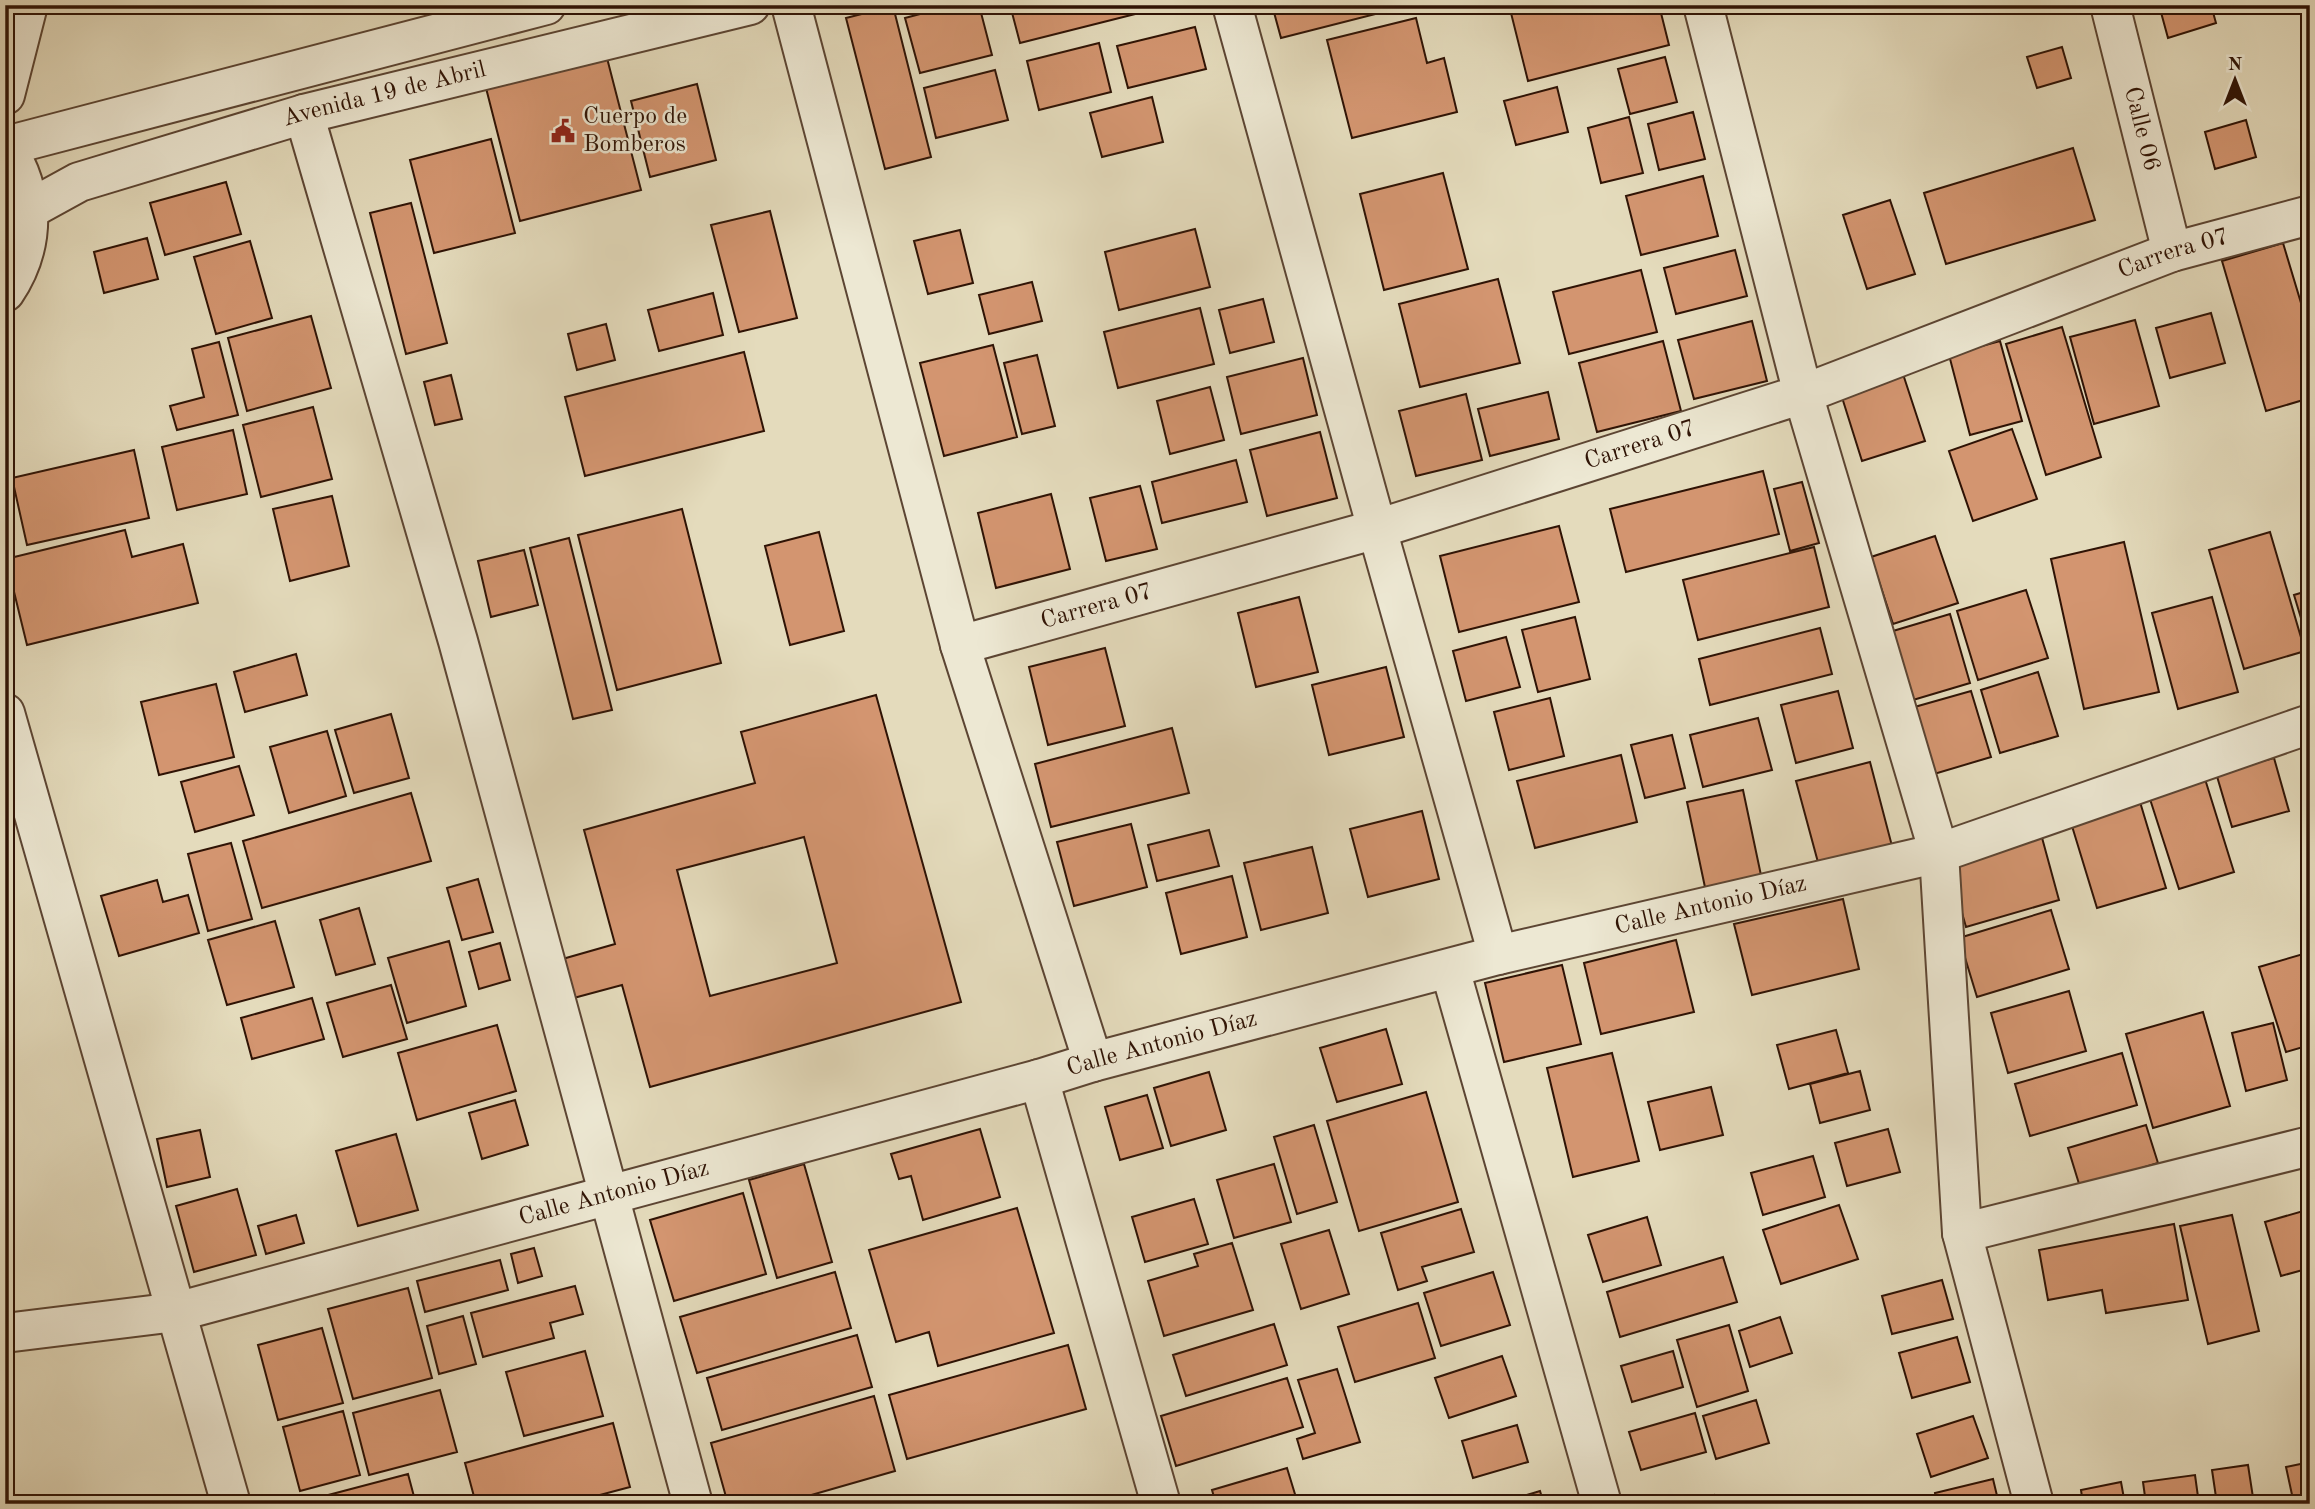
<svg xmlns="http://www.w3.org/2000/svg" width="2315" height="1509" font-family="'Old Standard TT',serif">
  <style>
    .building { fill: #d39570; stroke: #2f1305; stroke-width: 2; fill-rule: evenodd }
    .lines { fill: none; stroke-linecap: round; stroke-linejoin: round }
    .minor-casing { stroke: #5c4533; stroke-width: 42 }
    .minor { stroke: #ede8d3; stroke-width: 38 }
    .labels { text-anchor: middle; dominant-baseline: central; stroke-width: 5; stroke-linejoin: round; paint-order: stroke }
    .street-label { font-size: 24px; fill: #2f1305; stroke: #ede8d3 }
    .poi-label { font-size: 24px; fill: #2f1305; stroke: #ede8d3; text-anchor: start }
  </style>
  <rect width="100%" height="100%" fill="#e4dbbc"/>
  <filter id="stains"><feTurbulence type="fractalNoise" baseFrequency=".00286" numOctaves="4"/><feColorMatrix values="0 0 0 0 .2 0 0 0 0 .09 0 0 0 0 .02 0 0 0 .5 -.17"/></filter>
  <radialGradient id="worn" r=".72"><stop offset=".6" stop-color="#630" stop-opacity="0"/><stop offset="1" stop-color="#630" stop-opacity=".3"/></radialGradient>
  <path class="building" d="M954,5H979L992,55L920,73L905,18Z
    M1010,5H1171L1020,43Z
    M1272,5H1406L1407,6L1281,38Z
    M1509,5H1659L1669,45L1528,81Z
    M2159,5H2211L2216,23L2168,38Z
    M893,6L931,157L885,169L846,18Z
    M1416,18L1427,63L1444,58L1457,112L1352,138L1327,40Z
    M1195,27L1206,69L1128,88L1117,46Z
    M1099,43L1111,92L1039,110L1027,61Z
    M2062,47L2071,78L2037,88L2027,57Z
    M1665,57L1677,102L1630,114L1618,69Z
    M607,58L641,190L520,221L486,88Z
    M995,70L1008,120L936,138L924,88Z
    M697,84L716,160L650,177L631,101Z
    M1557,87L1568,132L1516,145L1504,101Z
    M1152,97L1163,142L1102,157L1090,113Z
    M1693,112L1705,159L1659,170L1648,124Z
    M1629,117L1643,173L1601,183L1588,128Z
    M2246,120L2256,157L2215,169L2205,132Z
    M491,139L515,233L434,253L410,160Z
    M2073,148L2095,220L1946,264L1924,193Z
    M1443,173L1468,269L1384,290L1360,194Z
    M1703,176L1718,236L1641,255L1626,196Z
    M226,182L241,234L165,255L150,203Z
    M1890,200L1915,274L1867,289L1843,215Z
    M411,203L447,343L406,354L370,213Z
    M770,211L797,318L739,332L711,225Z
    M1195,229L1210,287L1119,310L1105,252Z
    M960,230L973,283L928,294L914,241Z
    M147,238L158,279L104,293L94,252Z
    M250,241L272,318L216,334L194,257Z
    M2283,243L2310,333V398L2266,411L2222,261Z
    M1735,250L1747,296L1676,314L1664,268Z
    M1641,270L1657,332L1569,354L1553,292Z
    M1498,279L1520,363L1420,387L1399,304Z
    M1032,282L1042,321L989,334L979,295Z
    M713,293L723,335L659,351L648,310Z
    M1263,299L1274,342L1230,353L1219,310Z
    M1200,308L1214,364L1118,388L1104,332Z
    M2211,313L2225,363L2170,378L2156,328Z
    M311,316L331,388L247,411L228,338Z
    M2135,320L2159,406L2094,424L2070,337Z
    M1752,321L1767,381L1694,399L1678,340Z
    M606,324L615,360L577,370L568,334Z
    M2062,327L2101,457L2046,475L2006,344Z
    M1663,341L1681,411L1597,432L1579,363Z
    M2000,341L2022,421L1970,435L1949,355Z
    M219,342L238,415L177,430L170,406L204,397L192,349Z
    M993,345L1017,437L944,456L920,363Z
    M744,352L764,431L585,476L565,397Z
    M1037,355L1055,426L1022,434L1004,363Z
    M1303,358L1317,415L1241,434L1227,377Z
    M1902,371L1925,441L1862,461L1840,391Z
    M451,375L462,419L435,425L424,382Z
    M1210,387L1224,440L1170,454L1157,401Z
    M1548,392L1559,439L1490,456L1478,409Z
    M1466,394L1482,460L1416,476L1399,411Z
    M313,407L332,479L261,497L243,425Z
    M2012,429L2037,499L1973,521L1949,451Z
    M233,430L247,494L177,510L162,447Z
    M1320,432L1337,498L1267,516L1250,450Z
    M134,450L149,518L27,545L12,478Z
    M1236,460L1247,502L1162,523L1152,482Z
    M1763,471L1779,534L1626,572L1610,509Z
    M1802,482L1819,543L1790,551L1774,489Z
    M1140,486L1157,549L1106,561L1090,498Z
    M1051,494L1070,569L996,588L978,513Z
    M332,496L349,566L290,581L273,509Z
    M682,509L721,663L617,690L578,535Z
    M1559,526L1579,602L1459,632L1440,556Z
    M125,530L132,557L183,544L198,603L27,645L6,559Z
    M819,532L844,631L790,645L765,546Z
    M2270,532L2305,651L2244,669L2209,550Z
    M1935,536L1958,603L1893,624L1871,557Z
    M569,538L612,710L573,719L530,548Z
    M2124,542L2159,692L2084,709L2051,559Z
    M1814,547L1829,607L1698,640L1683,580Z
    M524,550L538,605L491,617L478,561Z
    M2026,590L2048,658L1978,680L1957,611Z
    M2310,590V648L2294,595Z
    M1299,597L1318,672L1256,687L1238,613Z
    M2212,597L2238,692L2178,709L2152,613Z
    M1950,614L1970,683L1913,700L1893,631Z
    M1575,617L1590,679L1538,692L1522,630Z
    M1820,628L1832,674L1710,705L1699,659Z
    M1506,637L1520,687L1466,701L1453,651Z
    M1105,648L1125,726L1048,745L1029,667Z
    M296,654L307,695L245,712L234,672Z
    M1386,667L1404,737L1329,755L1312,685Z
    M2038,672L2058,736L2000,753L1981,690Z
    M216,684L234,757L159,775L141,702Z
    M1838,691L1853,748L1796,763L1781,705Z
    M1971,691L1991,757L1924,777L1904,710Z
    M876,695L961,1002L650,1087L622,985L570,999L559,960L615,944L584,830L755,783L741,732ZM804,837L837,963L710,996L677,870Z
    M1550,698L1564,756L1509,770L1494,712Z
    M391,714L409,778L354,793L335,730Z
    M1758,718L1772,770L1703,787L1690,735Z
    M1172,728L1189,793L1051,827L1035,764Z
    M327,731L346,796L289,813L270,747Z
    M1672,735L1685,788L1645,798L1631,745Z
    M1621,755L1637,822L1535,848L1517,781Z
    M2274,758L2289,811L2232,827L2216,773Z
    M1870,762L1892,846L1819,866L1796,781Z
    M239,766L254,815L195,832L181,782Z
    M2205,779L2234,872L2179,889L2149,796Z
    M1743,790L1762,880L1706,892L1687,802Z
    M2137,792L2166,888L2097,908L2068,813Z
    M411,793L431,861L262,908L243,841Z
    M1422,811L1439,879L1368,897L1350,829Z
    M1131,824L1147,887L1074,906L1057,842Z
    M1209,830L1219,866L1157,881L1148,845Z
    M2041,834L2059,900L1966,927L1947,860Z
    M231,843L252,919L208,931L188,854Z
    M1312,847L1328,913L1261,930L1244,863Z
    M1232,876L1247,937L1181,954L1166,893Z
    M478,879L493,932L462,940L447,888Z
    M157,880L163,902L188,895L199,933L119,956L101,896Z
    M1843,899L1859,969L1752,995L1734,924Z
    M359,908L375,964L336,975L320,920Z
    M2051,910L2069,969L1977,997L1959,938Z
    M275,921L294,987L227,1005L208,940Z
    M1676,940L1694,1012L1601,1034L1584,963Z
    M449,941L466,1006L407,1023L388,958Z
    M500,943L510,980L479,989L469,952Z
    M2310,952V1045L2286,1052L2259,967Z
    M1562,965L1581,1044L1504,1062L1485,983Z
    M391,985L407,1039L343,1057L327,1003Z
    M2069,991L2086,1051L2008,1073L1991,1013Z
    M312,998L324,1039L252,1059L241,1018Z
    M2203,1012L2230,1106L2153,1128L2126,1034Z
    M2273,1023L2287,1080L2246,1091L2232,1033Z
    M497,1025L516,1091L417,1120L398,1053Z
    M1386,1029L1402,1084L1337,1102L1320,1048Z
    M1836,1030L1848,1073L1789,1089L1777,1045Z
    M1612,1053L1639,1161L1573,1177L1547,1068Z
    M2122,1053L2137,1105L2030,1136L2015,1084Z
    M1860,1071L1870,1110L1820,1123L1810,1084Z
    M1209,1072L1226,1130L1171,1146L1154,1088Z
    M1711,1087L1723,1135L1660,1150L1648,1102Z
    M1426,1092L1458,1202L1359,1231L1327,1121Z
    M1147,1095L1163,1148L1120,1160L1105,1107Z
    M515,1100L528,1145L482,1159L469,1113Z
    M1314,1125L1337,1202L1297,1214L1274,1137Z
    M2146,1125L2158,1163L2080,1187L2068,1148Z
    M980,1129L1000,1197L923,1220L911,1176L899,1179L891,1154Z
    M1888,1129L1900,1172L1847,1186L1835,1143Z
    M200,1130L210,1177L167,1187L157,1139Z
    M396,1134L418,1210L358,1226L336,1151Z
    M1813,1156L1825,1197L1763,1215L1751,1173Z
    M804,1164L832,1262L777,1278L749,1180Z
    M1274,1164L1291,1222L1234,1238L1217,1180Z
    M237,1189L256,1255L194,1272L176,1206Z
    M743,1193L766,1274L674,1301L650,1220Z
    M1194,1199L1208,1244L1145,1262L1132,1217Z
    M1839,1205L1858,1259L1781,1284L1763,1230Z
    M1017,1208L1054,1333L938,1366L929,1332L896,1342L869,1250Z
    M1461,1209L1474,1252L1422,1267L1427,1281L1398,1290L1381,1233Z
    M2310,1209V1268L2281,1276L2265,1222Z
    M296,1215L304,1243L266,1254L258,1226Z
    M2232,1215L2259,1331L2208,1344L2180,1226Z
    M1647,1217L1661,1265L1603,1282L1588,1235Z
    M2174,1224L2188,1300L2106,1313L2102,1290L2048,1300L2039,1250Z
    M1329,1230L1349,1294L1301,1309L1281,1244Z
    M1232,1243L1253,1310L1164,1336L1148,1281L1198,1266L1194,1254Z
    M534,1248L542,1276L518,1283L511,1254Z
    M1723,1257L1737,1302L1620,1337L1607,1292Z
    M500,1260L508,1290L425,1312L417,1281Z
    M835,1272L851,1328L697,1373L680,1317Z
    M1493,1272L1510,1325L1441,1346L1424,1293Z
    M1942,1280L1953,1319L1892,1334L1882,1296Z
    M575,1286L583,1314L550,1323L554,1338L483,1357L471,1313Z
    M408,1288L432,1378L353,1399L328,1309Z
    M1418,1303L1435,1358L1355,1382L1338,1327Z
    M463,1316L476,1364L439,1374L427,1326Z
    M1780,1317L1792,1353L1750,1367L1739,1331Z
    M1274,1324L1287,1365L1186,1396L1173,1355Z
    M1729,1325L1748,1391L1697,1407L1677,1340Z
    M322,1328L343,1403L278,1420L258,1345Z
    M857,1335L872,1387L722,1430L707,1378Z
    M1957,1337L1970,1382L1912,1398L1899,1353Z
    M1068,1345L1086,1409L907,1459L889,1395Z
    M585,1351L603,1416L524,1436L506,1372Z
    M1673,1351L1683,1387L1632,1402L1621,1366Z
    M1502,1356L1516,1396L1449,1418L1435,1378Z
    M1337,1369L1360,1442L1303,1459L1297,1439L1315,1433L1298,1380Z
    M1287,1378L1303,1427L1176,1466L1161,1416Z
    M440,1390L457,1452L369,1475L353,1413Z
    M874,1396L895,1471L780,1504H728L711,1443Z
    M1756,1400L1769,1443L1716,1459L1703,1416Z
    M343,1411L360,1475L300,1491L283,1427Z
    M1695,1413L1706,1452L1641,1470L1629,1432Z
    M1973,1416L1988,1458L1931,1477L1917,1434Z
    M613,1423L630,1487L566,1504H476L465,1463Z
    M1517,1425L1528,1462L1473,1478L1462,1441Z
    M2310,1462V1504H2294L2286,1467Z
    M2248,1465L2254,1504H2217L2212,1470Z
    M1287,1468L1298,1504H1216L1212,1490Z
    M408,1474L416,1504H294Z
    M2195,1475L2199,1504H2146L2143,1482Z
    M1993,1479L1999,1504H1937L1935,1493Z
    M2121,1482L2125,1504H2083L2081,1490Z
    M1540,1491L1544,1504H1497Z
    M1714,1495L1717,1504H1680Z
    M626,1496L628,1504H597Z"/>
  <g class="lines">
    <g class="minor-casing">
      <g id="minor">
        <path d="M791,5L960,645L1093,1062"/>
        <path d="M1232,5L1377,529L1498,955"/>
        <path d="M1703,5L1803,394L1939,853L1962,1233L2034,1504"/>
        <path id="s1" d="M2110,5L2172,252"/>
        <path d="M5,95L28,5"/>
        <path d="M304,114L458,641L693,1504"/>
        <path d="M5,146C36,192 36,246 5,292"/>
        <path d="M6,146L546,5"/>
        <path id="s2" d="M28,210L79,182L304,114L750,5"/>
        <path id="s3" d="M960,645L1377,529L1803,394L2172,252L2310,215"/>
        <path d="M5,713L231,1504"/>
        <path d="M1450,969L1602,1504"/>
        <path d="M1039,1079L1161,1504"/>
        <path d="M1962,1233L2310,1146"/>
        <path id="s4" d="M5,1333L176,1312L1039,1079L1093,1062L1498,955L1939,853L2310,724"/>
      </g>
    </g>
    <use href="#minor" class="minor"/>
  </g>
  <defs>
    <g id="civic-bare" transform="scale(1.89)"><path d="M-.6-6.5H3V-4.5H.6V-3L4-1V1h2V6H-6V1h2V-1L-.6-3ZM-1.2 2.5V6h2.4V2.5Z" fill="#8f2418" stroke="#ede8d3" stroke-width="2.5" paint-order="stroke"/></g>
  </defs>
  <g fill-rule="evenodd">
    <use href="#civic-bare" x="563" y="131"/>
  </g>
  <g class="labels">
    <g class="street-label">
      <text stroke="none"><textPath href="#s2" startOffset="376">Avenida 19 de Abril</textPath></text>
      <text stroke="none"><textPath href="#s1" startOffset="128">Calle 06</textPath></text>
      <text stroke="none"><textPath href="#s3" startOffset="1276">Carrera 07</textPath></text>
      <text stroke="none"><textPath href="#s3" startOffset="709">Carrera 07</textPath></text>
      <text stroke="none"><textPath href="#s3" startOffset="142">Carrera 07</textPath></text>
      <text stroke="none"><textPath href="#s4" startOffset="1760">Calle Antonio Díaz</textPath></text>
      <text stroke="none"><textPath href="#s4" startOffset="1194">Calle Antonio Díaz</textPath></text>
      <text stroke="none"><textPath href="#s4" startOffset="626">Calle Antonio Díaz</textPath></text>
    </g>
    <g class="poi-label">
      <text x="583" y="117">Cuerpo de<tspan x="583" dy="28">Bomberos</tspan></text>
    </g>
  </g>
  <rect width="2315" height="1509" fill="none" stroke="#e4dbbc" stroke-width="28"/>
  <rect x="7" y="7" width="2301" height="1495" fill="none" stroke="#2f1305" stroke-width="3.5"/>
  <rect x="14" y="14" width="2287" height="1481" fill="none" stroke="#2f1305" stroke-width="2"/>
  <g transform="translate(2235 80)" stroke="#ede8d3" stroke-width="5" paint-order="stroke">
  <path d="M0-5L12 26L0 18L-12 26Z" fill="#2f1305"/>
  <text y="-10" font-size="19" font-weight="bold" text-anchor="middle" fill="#2f1305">N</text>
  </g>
  <rect width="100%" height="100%" filter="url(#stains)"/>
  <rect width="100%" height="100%" fill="url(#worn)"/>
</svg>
